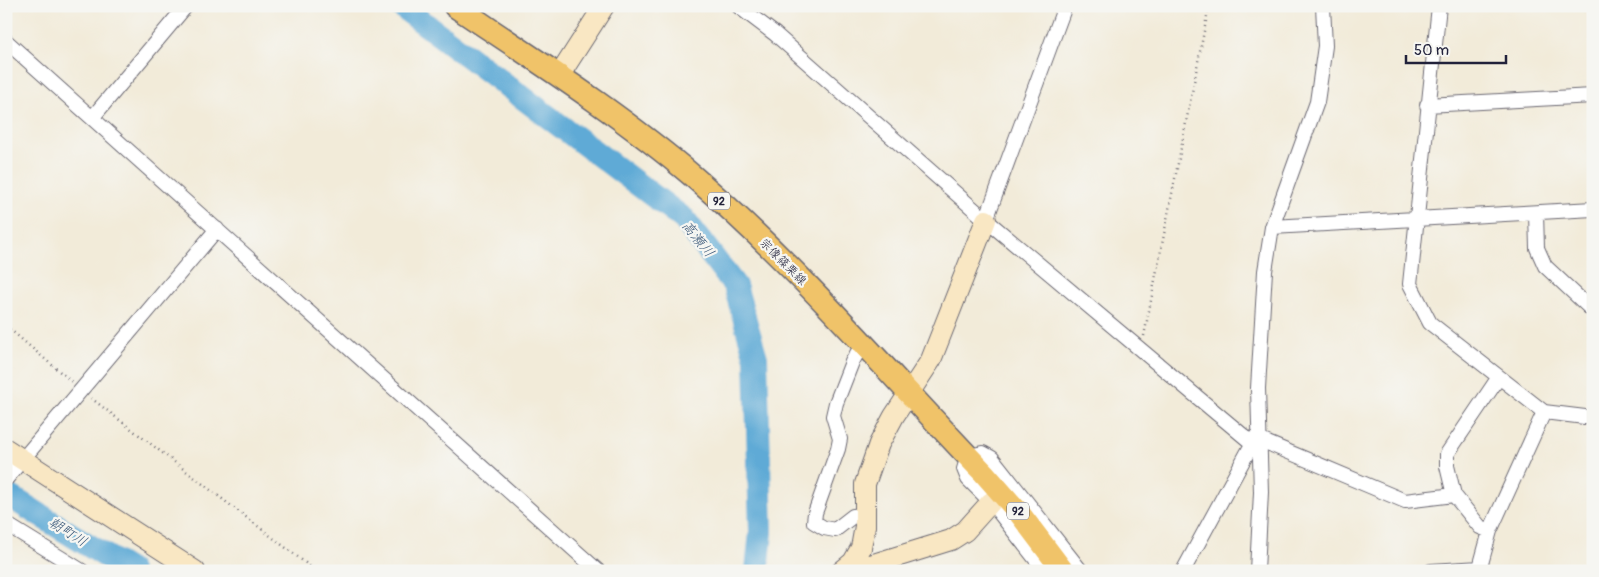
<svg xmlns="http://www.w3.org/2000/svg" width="1599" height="577" font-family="Pangolin,'Klee One',sans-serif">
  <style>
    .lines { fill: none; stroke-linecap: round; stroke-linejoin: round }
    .river { stroke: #5eaad6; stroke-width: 24 }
    .street-casing { stroke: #6b6872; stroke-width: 16 }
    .secondary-casing { stroke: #6b6872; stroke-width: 22 }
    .primary-casing { stroke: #6b6872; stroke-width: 25 }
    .path { stroke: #6b6872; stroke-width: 2.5; stroke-dasharray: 1 4; stroke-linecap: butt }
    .street { stroke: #fff; stroke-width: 14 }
    .secondary { stroke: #f9e7c3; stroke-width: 20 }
    .primary { stroke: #f0c369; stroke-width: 22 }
    .labels { text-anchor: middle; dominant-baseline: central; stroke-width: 4.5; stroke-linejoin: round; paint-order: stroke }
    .shield { fill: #f6f6f2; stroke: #626272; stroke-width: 1 }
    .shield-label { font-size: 11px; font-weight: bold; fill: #22223b }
    .street-label { font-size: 12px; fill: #22223b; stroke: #f6f6f2 }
    .water-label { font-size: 14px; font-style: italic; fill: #3a5879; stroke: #f6f6f2 }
  </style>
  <rect width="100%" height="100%" fill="#f6f6f2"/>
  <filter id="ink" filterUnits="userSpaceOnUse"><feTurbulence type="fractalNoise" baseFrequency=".02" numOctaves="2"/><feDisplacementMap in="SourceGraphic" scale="10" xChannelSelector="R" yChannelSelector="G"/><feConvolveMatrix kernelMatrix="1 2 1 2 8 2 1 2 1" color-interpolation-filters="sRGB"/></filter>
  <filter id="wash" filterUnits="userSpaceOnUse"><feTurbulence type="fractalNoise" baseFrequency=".0096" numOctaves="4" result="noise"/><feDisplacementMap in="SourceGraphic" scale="20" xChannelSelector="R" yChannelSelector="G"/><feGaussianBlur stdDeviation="1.12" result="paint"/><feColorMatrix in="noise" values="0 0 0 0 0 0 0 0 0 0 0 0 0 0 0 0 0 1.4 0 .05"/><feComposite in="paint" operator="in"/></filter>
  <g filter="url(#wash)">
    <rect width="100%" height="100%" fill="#f2ebd9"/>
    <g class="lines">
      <path class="river" d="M401,6L684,219L735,286L756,358L761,532L757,571
        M6,494L130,571"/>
    </g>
  </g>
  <g filter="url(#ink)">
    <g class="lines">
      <g class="street-casing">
        <path id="street" d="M738,6L775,34L986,220L1252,443
          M1439,6L1410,284L1430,323L1544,412L1593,418
          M6,41L598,571
          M1427,105L1593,96
          M92,118L186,6
          M1536,213L1537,248L1545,266L1593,311
          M986,220L1065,6
          M1272,227L1593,209
          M862,345L852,362L836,403L833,416L840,439L838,449L815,513L814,522L824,528L835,530L853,516L865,515
          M1258,439L1405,501L1454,495L1480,527L1490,531
          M6,479L217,229
          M1454,495L1447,466V454L1499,377
          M6,524L82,571
          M1045,571L991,502L968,479L964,469L968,456L983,453L992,458L1081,571
          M1183,571L1257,435
          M1257,571L1261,492L1258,388L1265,271L1272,227L1317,102L1325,46L1323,6
          M1431,571L1480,568
          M1479,571L1490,531L1544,412"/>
      </g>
      <g class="secondary-casing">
        <path id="secondary" d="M559,76L604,6
          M6,449L195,571
          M853,562L867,566L951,540L965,531L991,502
          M842,571L853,562L861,548L865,526V484L879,444L894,416L931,360L986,220"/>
      </g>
      <g class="primary-casing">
        <path id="primary" d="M455,6C537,61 620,114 695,178C799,268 889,374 984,473L1020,514L1063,571"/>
      </g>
      <path class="path" d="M6,326L72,382
        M1144,336L1209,6
        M91,398L316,571"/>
      <use href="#street" class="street"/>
      <use href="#secondary" class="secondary"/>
      <use href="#primary" class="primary"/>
    </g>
  </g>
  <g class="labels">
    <g class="shield">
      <rect x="708" y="192.5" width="22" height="17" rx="4"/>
      <rect x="1007" y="502.5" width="22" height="17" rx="4"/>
    </g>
    <g class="shield-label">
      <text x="719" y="201">92</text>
      <text x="1018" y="511">92</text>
    </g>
    <g class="street-label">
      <text transform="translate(783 262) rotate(45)">宗像篠栗線</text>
    </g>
    <g class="water-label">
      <text transform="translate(698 239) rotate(51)">高瀬川</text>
      <text transform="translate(68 532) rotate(32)">朝町川</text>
    </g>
  </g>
  <rect width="1599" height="577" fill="none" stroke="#f6f6f2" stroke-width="25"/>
  <path d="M1406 55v8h100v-8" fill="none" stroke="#22223b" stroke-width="2.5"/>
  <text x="1414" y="55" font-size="15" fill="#22223b" stroke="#f6f6f2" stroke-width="4" paint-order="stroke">50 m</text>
</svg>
